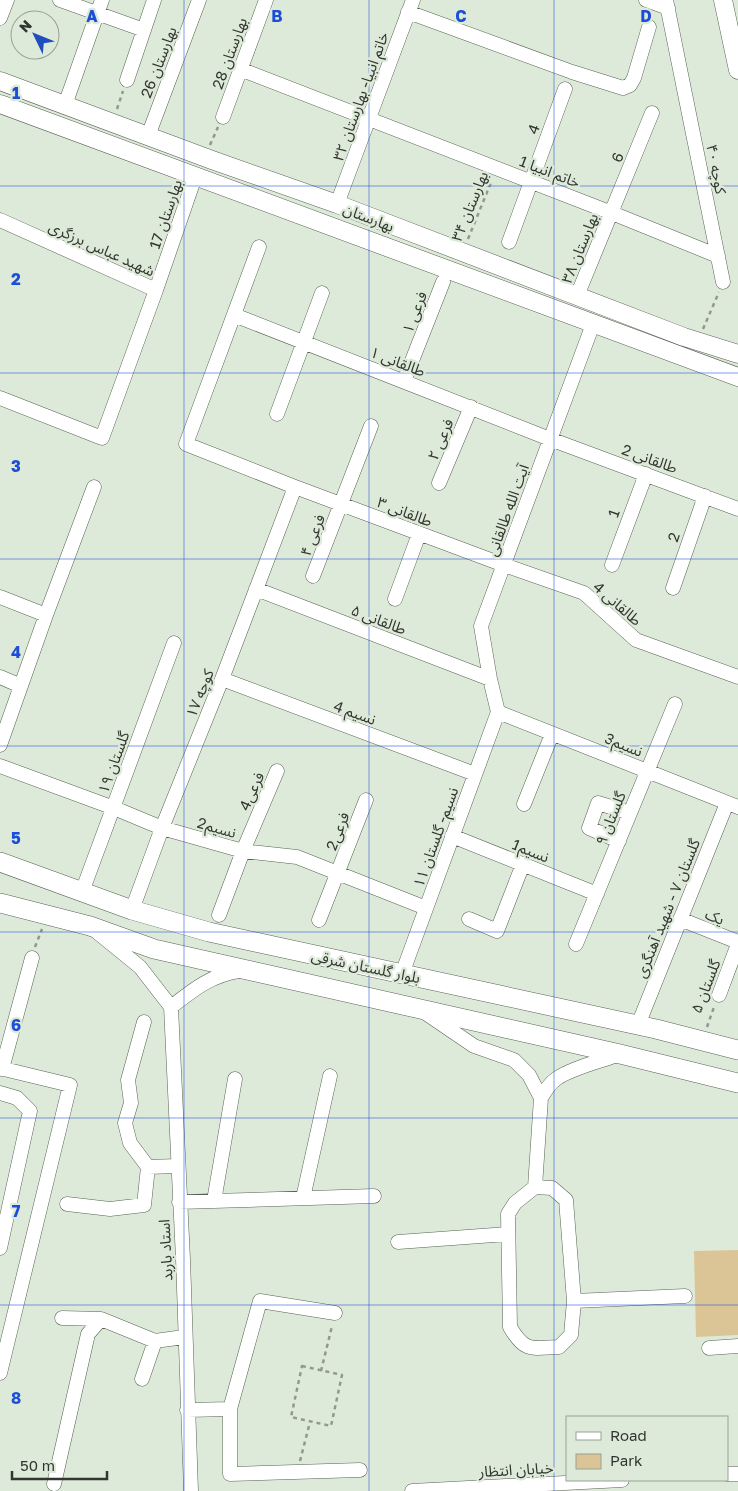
<svg xmlns="http://www.w3.org/2000/svg" width="738" height="1491" font-family="'Golos Text','Noto Sans Arabic',sans-serif">
  <style>
    .green { fill: #dbc596 }
    .lines { fill: none; stroke-linecap: round; stroke-linejoin: round }
    .minor-casing { stroke: #586254; stroke-width: 15 }
    .tertiary-casing { stroke: #586254; stroke-width: 19 }
    .secondary-casing { stroke: #586254; stroke-width: 20 }
    .path { stroke: #91998d; stroke-width: 2.5; stroke-dasharray: 4 4; stroke-linecap: butt }
    .minor { stroke: #fff; stroke-width: 14 }
    .tertiary { stroke: #fff; stroke-width: 18 }
    .secondary { stroke: #fff; stroke-width: 19 }
    .grid { fill: none; stroke: #1d4ed8; stroke-width: 1; stroke-opacity: 0.55 }
    .labels { text-anchor: middle; dominant-baseline: central; stroke-width: 4.5; stroke-linejoin: round; paint-order: stroke }
    .street-label { font-size: 15px; fill: #323630; stroke: #deead9 }
    .grid-label { font-size: 16px; text-anchor: middle; font-weight: bold; fill: #1d4ed8; stroke: #deead9; stroke-width: 4.5; stroke-linejoin: round; paint-order: stroke }
  </style>
  <rect width="100%" height="100%" fill="#deead9"/>
  <path class="green" d="M738,1250V1335L696,1337L694,1251Z"/>
  <g class="lines">
    <g class="minor-casing">
      <path id="minor" d="M60,0L144,30
        M646,0L668,8
        M666,0L723,282
        M408,12L572,72L623,88L630,85L634,78L649,27
        M0,18L7,0
        M240,69L612,213L718,256
        M127,80L154,0
        M65,105L102,0
        M223,117L266,0
        M148,136L199,0
        M337,204L413,0
        M0,220L156,290L102,438L0,398
        M509,242L565,89
        M259,247L186,444L295,487L504,565L584,593L636,640L738,677
        M156,290L195,177
        M577,296L652,113
        M234,315L550,439L738,509
        M404,381L443,282
        M277,414L322,293
        M439,483L471,407
        M612,565L646,474
        M313,576L371,426
        M673,588L705,496
        M256,589L490,679
        M0,597L46,615
        M395,599L419,534
        M0,677L21,686
        M222,679L475,774
        M498,712L490,679L481,626L593,324
        M498,712L738,807
        M0,745L46,615L94,487
        M0,766L114,808L162,828L243,851L297,857L426,908
        M524,804L552,734
        M452,836L597,894
        M619,841L589,828L598,803L630,813
        M82,892L174,643
        M132,910L162,828L222,679L295,487
        M219,915L243,851L277,771
        M469,919L497,931L523,864
        M680,919L738,942
        M319,920L366,800
        M97,932L140,967L171,1007
        M576,944L675,704
        M402,974L498,712
        M719,995L738,944
        M171,1007L183,1259L191,1491
        M171,1007C193,990 211,975 239,971
        M427,1014L474,1046L514,1060L529,1075L541,1098
        M144,1022L128,1080L131,1103L125,1123L130,1143L148,1167L177,1166
        M638,1025L727,803
        M0,1068L70,1085L0,1373
        M2,1069L32,958
        M0,1093L17,1098L30,1111L0,1248
        M535,1187L552,1188L566,1200L574,1301L571,1335L559,1347C532,1348 525,1353 510,1327L508,1214L515,1203Z
        M535,1187L541,1098C545,1091 549,1084 556,1079C571,1068 602,1061 620,1054
        M303,1198L330,1076
        M214,1201L235,1079
        M179,1202L374,1196
        M67,1204L110,1209L144,1205L148,1167
        M398,1242L508,1234
        M574,1301L685,1296
        M62,1318L101,1319L155,1341L184,1337
        M709,1348L738,1346
        M142,1379L155,1341
        M230,1409V1474L360,1470
        M187,1410L230,1409L260,1301L335,1313
        M727,1474H738
        M54,1484L88,1334L101,1319
        M412,1491L622,1480"/>
    </g>
    <g class="tertiary-casing">
      <path id="tertiary" d="M723,0L738,70
        M0,81L212,160L337,204L684,337L738,354
        M0,104L738,377"/>
    </g>
    <g class="secondary-casing">
      <path id="secondary" d="M0,862L132,910L209,932L656,1029L738,1050
        M0,903L90,926L154,949L620,1054L738,1083"/>
    </g>
    <path class="path" d="M117,109L123,91
      M210,145L218,127
      M468,239L492,180
      M703,329L719,292
      M35,947L42,929
      M707,1027L714,1007
      M302,1366L342,1375L331,1426L291,1417Z
      M321,1371L332,1326
      M300,1461L310,1422"/>
    <use href="#minor" class="minor"/>
    <use href="#tertiary" class="tertiary"/>
    <use href="#secondary" class="secondary"/>
  </g>
  <path class="grid" d="M184,0V1491M369,0V1491M554,0V1491M0,186H738M0,373H738M0,559H738M0,746H738M0,932H738M0,1118H738M0,1305H738"/>
  <g class="labels">
    <g class="street-label">
      <text transform="translate(229 53) rotate(-70)">بهارستان 28</text>
      <text transform="translate(158 62) rotate(-69)">بهارستان 26</text>
      <text transform="translate(360 96) rotate(-70)">خاتم انبیا- بهارستان ۳۲</text>
      <text transform="translate(533 129) rotate(-70)">4</text>
      <text transform="translate(617 157) rotate(-68)">6</text>
      <text transform="translate(717 169) rotate(79)">کوچه ۴۰</text>
      <text transform="translate(550 171) rotate(21)">خاتم انبیا 1</text>
      <text transform="translate(469 206) rotate(-68)">بهارستان ۳۴</text>
      <text transform="translate(165 214) rotate(-71)">بهارستان 17</text>
      <text transform="translate(369 217) rotate(21)">بهارستان</text>
      <text transform="translate(102 248) rotate(24)">شهید عباس برزگری</text>
      <text transform="translate(579 248) rotate(-68)">بهارستان ۳۸</text>
      <text transform="translate(414 312) rotate(-69)">فرعی ۱</text>
      <text transform="translate(398 361) rotate(21)">طالقانی ۱</text>
      <text transform="translate(440 439) rotate(-67)">فرعی ۲</text>
      <text transform="translate(650 458) rotate(20)">طالقانی 2</text>
      <text transform="translate(507 510) rotate(-70)">آیت الله طالقانی</text>
      <text transform="translate(405 511) rotate(21)">طالقانی ۳</text>
      <text transform="translate(613 513) rotate(-70)">1</text>
      <text transform="translate(312 535) rotate(-69)">فرعی ۴</text>
      <text transform="translate(673 537) rotate(-71)">2</text>
      <text transform="translate(618 603) rotate(41)">طالقانی 4</text>
      <text transform="translate(379 619) rotate(21)">طالقانی ۵</text>
      <text transform="translate(199 693) rotate(-68)">کوچه ۱۷</text>
      <text transform="translate(355 712) rotate(20)">نسیم 4</text>
      <text transform="translate(624 744) rotate(22)">نسیم3</text>
      <text transform="translate(113 762) rotate(-70)">گلستان ۱۹</text>
      <text transform="translate(251 791) rotate(-66)">فرعی4</text>
      <text transform="translate(610 818) rotate(-68)">گلستان ۹</text>
      <text transform="translate(217 827) rotate(16)">نسیم2</text>
      <text transform="translate(337 831) rotate(-69)">فرعی2</text>
      <text transform="translate(435 837) rotate(-70)">نسیم- گلستان ۱۱</text>
      <text transform="translate(531 850) rotate(22)">نسیم1</text>
      <text transform="translate(667 908) rotate(-68)">گلستان ۷ - شهید آهنگری</text>
      <text transform="translate(715 916) rotate(22)">یک</text>
      <text transform="translate(366 966) rotate(12)">بلوار گلستان شرقی</text>
      <text transform="translate(705 986) rotate(-69)">گلستان ۵</text>
      <text transform="translate(165 1250) rotate(-93)">استاد باربد</text>
      <text transform="translate(516 1469) rotate(-3)">خیابان انتظار</text>
    </g>
  </g>
  <g class="grid-label">
    <text x="92" y="22">A</text>
    <text x="277" y="22">B</text>
    <text x="461" y="22">C</text>
    <text x="646" y="22">D</text>
    <text x="16" y="99">1</text>
    <text x="16" y="285">2</text>
    <text x="16" y="472">3</text>
    <text x="16" y="658">4</text>
    <text x="16" y="844">5</text>
    <text x="16" y="1031">6</text>
    <text x="16" y="1217">7</text>
    <text x="16" y="1404">8</text>
  </g>
  <rect x="566" y="1416" width="162" height="65" fill="#deead9" stroke="#99a295"/>
  <rect x="576" y="1432" width="25" height="8" fill="#ffffff" stroke="#99a295"/>
  <text x="610" y="1441" font-size="15" fill="#323630">Road</text>
  <rect x="576" y="1454" width="25" height="15" fill="#dbc596" stroke="#99a295"/>
  <text x="610" y="1466" font-size="15" fill="#323630">Park</text>
  <g transform="translate(35 35) rotate(313)"><circle r="24" fill="#deead9" stroke="#99a295"/>
  <path d="M0-4L9 19L0 12L-9 19Z" fill="#204fbd"/>
  <text y="-8" font-size="14" font-weight="bold" text-anchor="middle" fill="#323630">N</text>
  </g>
  <path d="M12 1471v8h95v-8" fill="none" stroke="#323630" stroke-width="2.5"/>
  <text x="20" y="1471" font-size="15" fill="#323630" stroke="#deead9" stroke-width="4" paint-order="stroke">50 m</text>
</svg>
